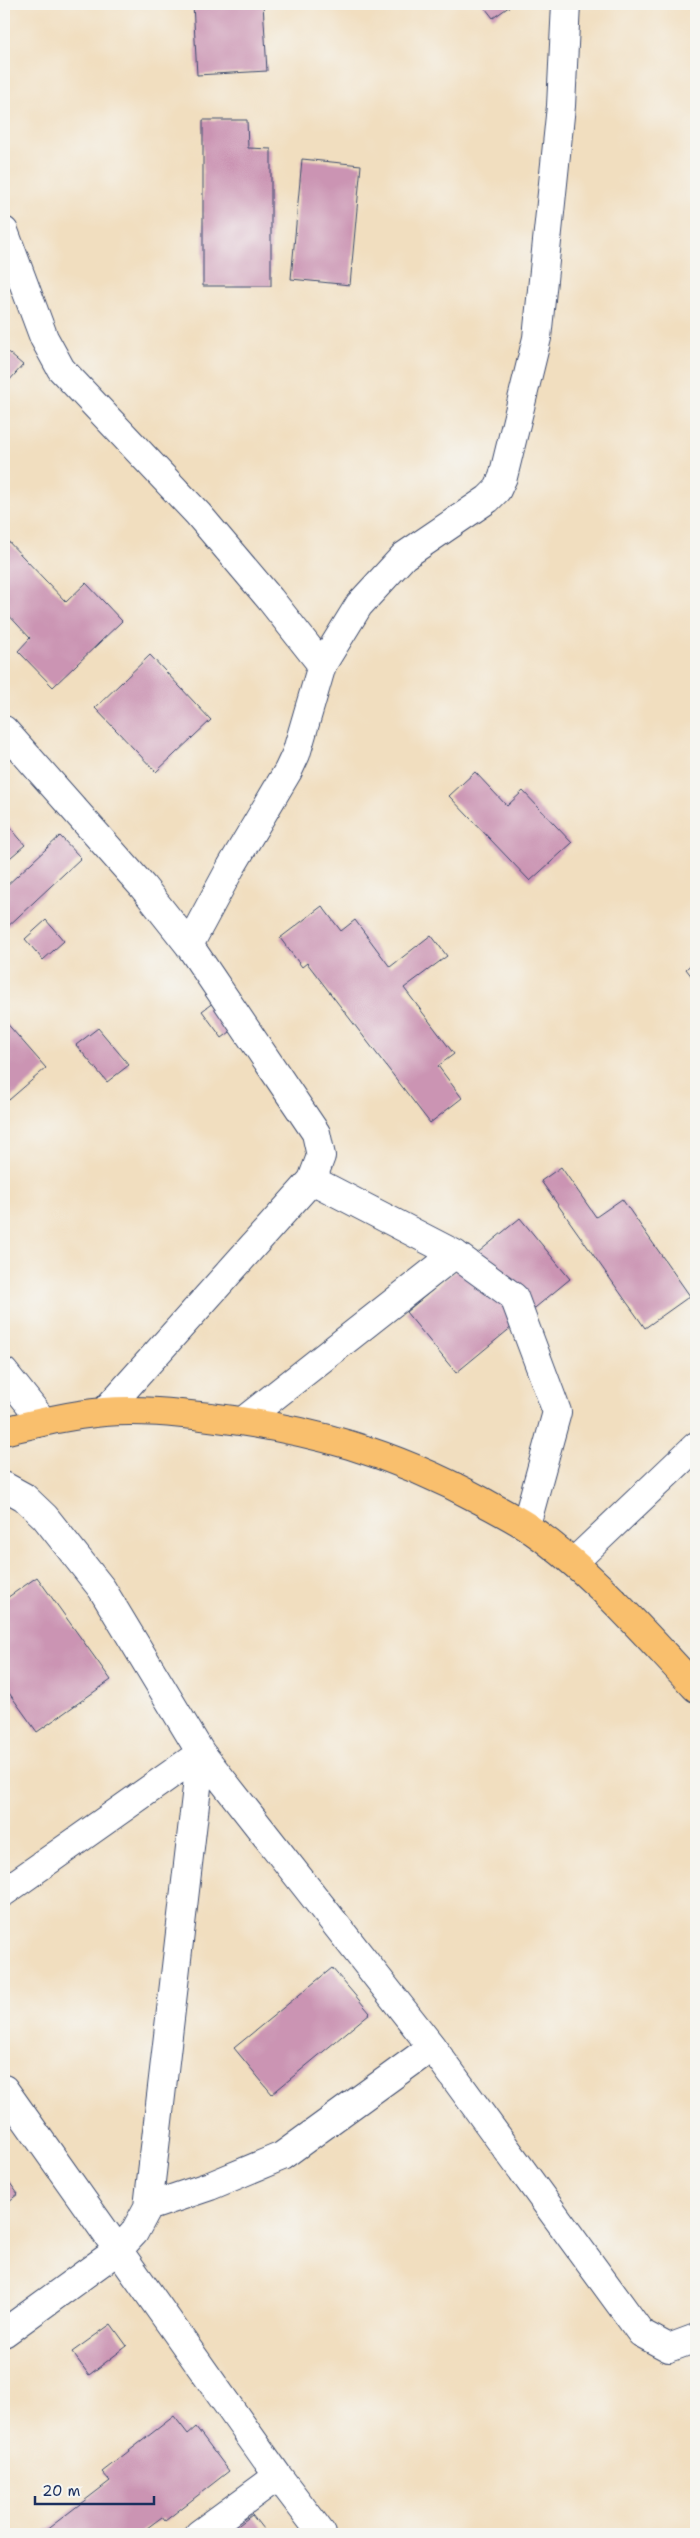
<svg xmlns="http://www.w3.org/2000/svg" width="700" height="2538" font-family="'Shantell Sans',sans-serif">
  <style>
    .building { fill: #cb94b3 }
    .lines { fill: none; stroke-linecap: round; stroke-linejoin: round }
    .minor-casing { stroke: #3b496d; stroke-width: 30 }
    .major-casing { stroke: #3b496d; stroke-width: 30 }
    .minor { stroke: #fff; stroke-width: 28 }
    .major { stroke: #f9bf6d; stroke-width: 28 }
  </style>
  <rect width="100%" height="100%" fill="#f6f6f2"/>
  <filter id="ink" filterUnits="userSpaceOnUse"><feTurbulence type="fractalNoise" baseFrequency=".02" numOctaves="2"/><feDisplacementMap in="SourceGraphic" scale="10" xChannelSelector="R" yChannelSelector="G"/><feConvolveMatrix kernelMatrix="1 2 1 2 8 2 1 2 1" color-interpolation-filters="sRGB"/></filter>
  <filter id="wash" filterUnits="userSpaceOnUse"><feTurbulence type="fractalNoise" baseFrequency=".0096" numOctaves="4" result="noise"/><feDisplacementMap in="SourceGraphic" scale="20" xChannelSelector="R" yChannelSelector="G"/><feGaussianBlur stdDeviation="1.12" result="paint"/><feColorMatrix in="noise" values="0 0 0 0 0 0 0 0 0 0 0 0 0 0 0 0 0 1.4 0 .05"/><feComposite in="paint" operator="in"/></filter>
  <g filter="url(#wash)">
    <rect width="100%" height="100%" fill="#f1debf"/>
    <g id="blocks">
      <path class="building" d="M193,4H263L267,71L197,75Z
        M482,4H513L493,18Z
        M203,120H247L248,148L271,149V286H203Z
        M302,159L361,165L350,285L291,279Z
        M4,349L23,365L8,382L4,379Z
        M4,537L66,602L86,583L122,621L53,687L18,651L30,638L4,610Z
        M150,655L211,720L156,772L95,708Z
        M475,772L507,806L523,791L572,843L530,881L449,796Z
        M4,820L25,845L4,863Z
        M60,836L81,858L4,930V888Z
        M322,906L341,931L355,920L390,967L431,935L447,956L404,988L454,1054L438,1066L462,1098L430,1123L307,963L302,967L280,938Z
        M46,920L64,941L43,960L25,939Z
        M696,960V982L686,969Z
        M218,999L238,1026L222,1038L202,1011Z
        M4,1020L46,1068L9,1100L4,1094Z
        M98,1028L129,1065L107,1082L76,1045Z
        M561,1167L596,1217L622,1199L690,1296L645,1328L541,1181Z
        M520,1218L570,1279L456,1373L406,1312Z
        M37,1577L111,1680L37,1732L4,1686V1600Z
        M332,1968L370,2013L272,2094L234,2048Z
        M4,2175L18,2194L4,2205Z
        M111,2324L127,2346L89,2375L72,2352Z
        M174,2416L188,2434L196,2427L229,2471L165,2521L162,2517L139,2534H41L110,2481L102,2472Z
        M252,2515L267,2534H227Z"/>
    </g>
  </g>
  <g filter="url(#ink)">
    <use href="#blocks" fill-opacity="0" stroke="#3b496d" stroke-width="1"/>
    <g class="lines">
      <g class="minor-casing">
        <path id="minor" d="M4,231L44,338L61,369L198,514L270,599L322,665
          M4,730L143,887L189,945L316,1133L321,1156L312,1180L105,1411
          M189,945L231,867L288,771L296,754L322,665L359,605L404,556L488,499L497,490L503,477L537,338L561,106L566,4
          M312,1180L455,1254
          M4,1372L43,1421
          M243,1421L455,1254L514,1297L557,1412L526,1525
          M4,1486L24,1497L45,1517L102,1589L201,1753L432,2047L641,2333L669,2348L696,2338
          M574,1562L696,1446
          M4,1892L201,1753
          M4,2089L278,2476L322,2534
          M148,2207L210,2186L282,2156L432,2047
          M4,2333L118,2250L134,2233L148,2207L201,1753
          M199,2534L278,2476"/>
      </g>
      <g class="major-casing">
        <path id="major" d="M4,1431C37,1423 70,1415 104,1412C138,1409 176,1413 210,1417C311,1429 392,1452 482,1501C496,1509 512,1517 526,1526C591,1570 643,1632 696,1688"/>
      </g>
      <use href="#minor" class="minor"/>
      <use href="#major" class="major"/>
    </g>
  </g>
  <rect width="700" height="2538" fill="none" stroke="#f6f6f2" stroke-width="20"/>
  <path d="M35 2496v8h119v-8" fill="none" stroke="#1b2f5e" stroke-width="2.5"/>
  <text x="42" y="2496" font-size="15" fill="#1b2f5e" stroke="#f6f6f2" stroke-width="4" paint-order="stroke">20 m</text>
</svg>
